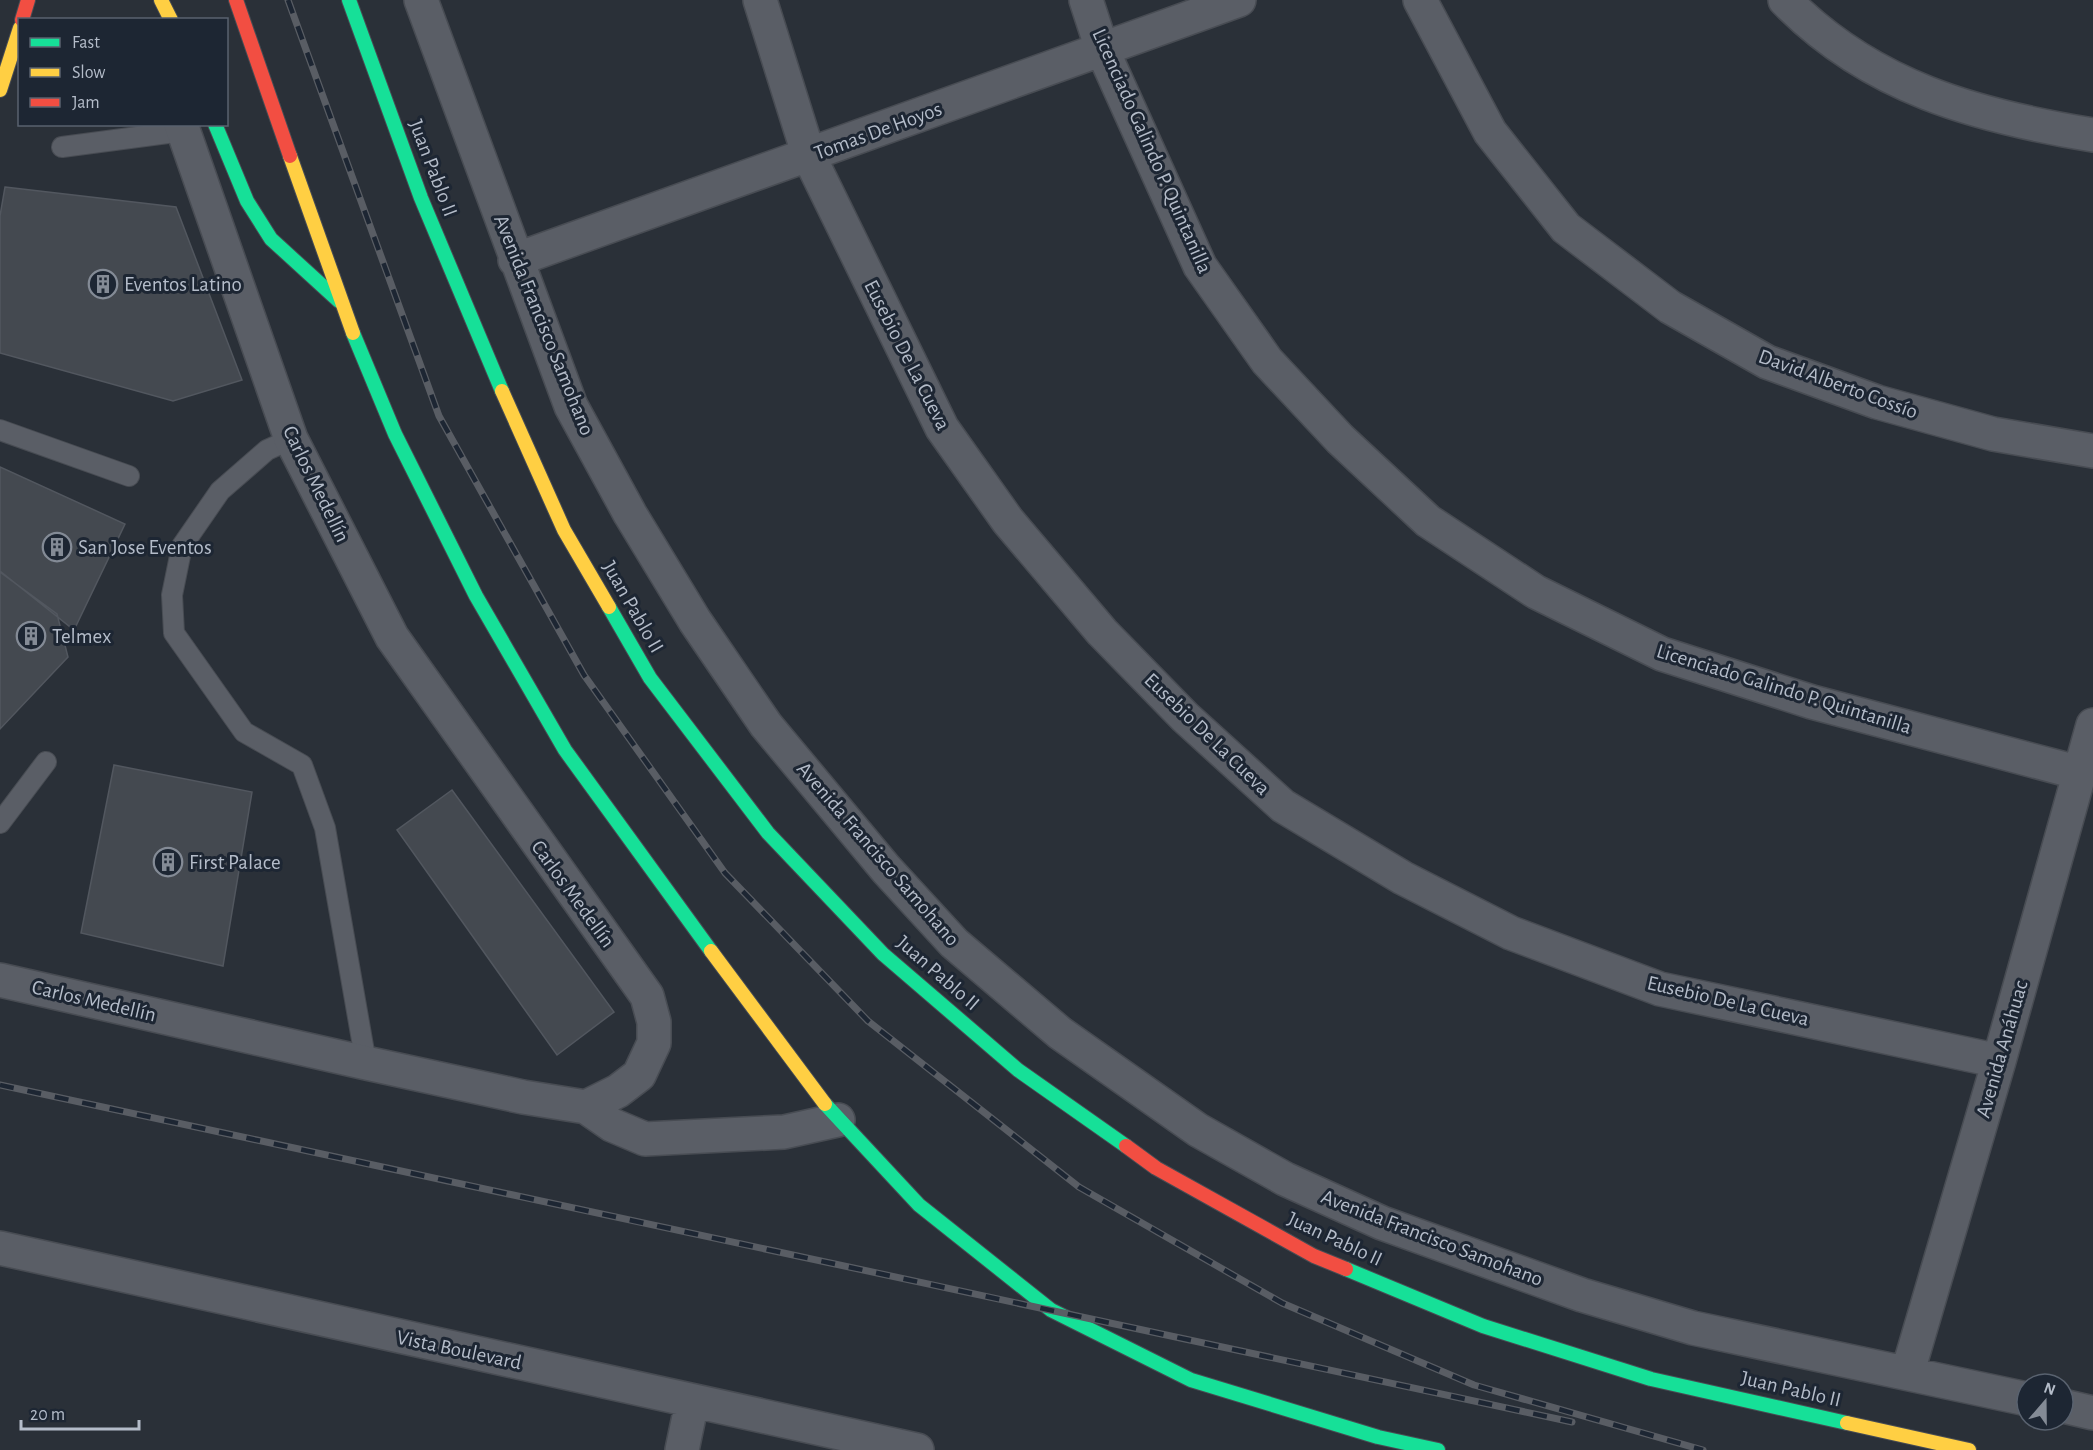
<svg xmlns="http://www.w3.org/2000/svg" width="2093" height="1450" font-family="'Alegreya Sans',sans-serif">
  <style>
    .building { fill: #444950; stroke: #52575f; stroke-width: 1.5 }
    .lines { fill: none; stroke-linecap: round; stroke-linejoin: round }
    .lane-casing { stroke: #484c53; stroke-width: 22 }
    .street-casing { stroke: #484c53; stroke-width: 36 }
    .fast-casing { stroke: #484c53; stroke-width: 16 }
    .slow-casing { stroke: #484c53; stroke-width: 16 }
    .jam-casing { stroke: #484c53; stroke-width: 16 }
    .lane { stroke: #5a5e66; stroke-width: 20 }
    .street { stroke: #5a5e66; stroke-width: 33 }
    .fast { stroke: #16e098; stroke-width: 14 }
    .slow { stroke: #ffcf43; stroke-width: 14 }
    .jam { stroke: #f24e42; stroke-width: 14 }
    .rail-casing { stroke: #595d64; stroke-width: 7 }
    .rail { stroke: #1d2633; stroke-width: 4.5; stroke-dasharray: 14; stroke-linecap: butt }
    .labels { text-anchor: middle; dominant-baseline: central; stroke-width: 6; stroke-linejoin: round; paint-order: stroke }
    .street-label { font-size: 21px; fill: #b4bcc9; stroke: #1d2633 }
    .poi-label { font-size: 21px; fill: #b4bcc9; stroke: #1d2633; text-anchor: start }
  </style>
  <rect width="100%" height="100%" fill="#2a3038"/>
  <path class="building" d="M5,187L176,207L242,380L173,401L0,353V216Z
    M0,467L125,524L74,630L0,571Z
    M0,572L57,614L68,657L0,729Z
    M114,765L252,792L223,966L81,933Z
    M452,790L614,1012L557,1055L397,830Z"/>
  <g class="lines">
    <g class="lane-casing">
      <path id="lane" d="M62,147L183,131
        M0,430L129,476
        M291,439L267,450L220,491L182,546L172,595L174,633L244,732L302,765L325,828L366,1063
        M0,823L46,762"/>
    </g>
    <g class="street-casing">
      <path id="street" d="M421,0L571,406L630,514L695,621L766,725L886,869L954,943L1060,1033L1198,1130L1285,1179L1382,1223L1582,1295L1693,1328L2027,1399
        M760,0L809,156L942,428L1008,521L1102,632L1185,717L1283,806L1403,878L1511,933L1660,989L1999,1061
        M1086,0L1102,49L1200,266L1267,361L1340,439L1428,521L1536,592L1662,654L1812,702L2080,773
        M1420,0L1490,132L1566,228L1670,307L1767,362L1877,402L1993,434L2093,451
        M1785,0C1870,87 1976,116 2093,135
        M515,260L1239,0
        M0,980L366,1063L523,1097L586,1107L618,1091L639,1075L654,1043V1022L647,996L392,637L291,439L181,124
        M586,1107L612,1125L645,1139L784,1132L838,1120
        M0,1248L917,1450
        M1908,1371L1999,1061L2093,725
        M2063,1406L2093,1413
        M682,1450L692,1402"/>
    </g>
    <g class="fast-casing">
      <path id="fast" d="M349,0L421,198L502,391
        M215,124L247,201L271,239L339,301
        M353,333L395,434L476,596L565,750L711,951
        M609,607L650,678L768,833L883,954L1018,1070L1126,1146
        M825,1104L919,1205L1051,1310L1191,1380L1378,1437L1438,1450
        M1346,1269L1483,1326L1651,1379L1847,1423"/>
    </g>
    <g class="slow-casing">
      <path id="slow" d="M161,0L171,20
        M0,90L20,28
        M290,156L353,333
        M502,391L564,530L609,607
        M711,951L825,1104
        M1847,1423L1969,1450"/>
    </g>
    <g class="jam-casing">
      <path id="jam" d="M236,0L290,156
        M22,20L28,0
        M1126,1146L1156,1168L1314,1256L1346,1269"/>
    </g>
    <use href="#lane" class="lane"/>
    <use href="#street" class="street"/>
    <use href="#fast" class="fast"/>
    <use href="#slow" class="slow"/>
    <use href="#jam" class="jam"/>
    <g class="rail-casing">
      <path id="rail" d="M288,0L439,416L584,675L725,873L868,1021L1079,1187L1282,1303L1474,1385L1703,1450
        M0,1085L1572,1422"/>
    </g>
    <use href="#rail" class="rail"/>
  </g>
  <defs>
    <g id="building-ring" transform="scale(1.5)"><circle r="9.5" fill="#1d2633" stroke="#848b96" stroke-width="1.5"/><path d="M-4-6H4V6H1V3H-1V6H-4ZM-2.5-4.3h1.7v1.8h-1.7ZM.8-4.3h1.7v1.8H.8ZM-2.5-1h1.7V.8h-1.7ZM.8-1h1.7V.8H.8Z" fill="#848b96"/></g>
  </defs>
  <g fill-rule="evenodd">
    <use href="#building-ring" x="103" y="284"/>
    <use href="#building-ring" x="57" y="547"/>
    <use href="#building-ring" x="31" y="636"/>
    <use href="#building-ring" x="168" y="862"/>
  </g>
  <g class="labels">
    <g class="street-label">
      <text transform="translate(878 131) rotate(-20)">Tomas De Hoyos</text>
      <text transform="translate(1152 151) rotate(66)">Licenciado Galindo P. Quintanilla</text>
      <text transform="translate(433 168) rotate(69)">Juan Pablo II</text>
      <text transform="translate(544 325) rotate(68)">Avenida Francisco Samohano</text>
      <text transform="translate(907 355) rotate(63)">Eusebio De La Cueva</text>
      <text transform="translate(1838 384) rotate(20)">David Alberto Cossío</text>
      <text transform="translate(316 484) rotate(64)">Carlos Medellín</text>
      <text transform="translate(633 607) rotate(60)">Juan Pablo II</text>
      <text transform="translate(1784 689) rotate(17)">Licenciado Galindo P. Quintanilla</text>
      <text transform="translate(1207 734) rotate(44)">Eusebio De La Cueva</text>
      <text transform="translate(878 854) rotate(49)">Avenida Francisco Samohano</text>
      <text transform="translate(573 894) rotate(54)">Carlos Medellín</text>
      <text transform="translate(938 973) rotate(41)">Juan Pablo II</text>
      <text transform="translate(94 1001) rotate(13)">Carlos Medellín</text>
      <text transform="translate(1728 1001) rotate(13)">Eusebio De La Cueva</text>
      <text transform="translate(2002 1049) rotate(-74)">Avenida Anáhuac</text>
      <text transform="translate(1432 1238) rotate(21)">Avenida Francisco Samohano</text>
      <text transform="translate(1335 1239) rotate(25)">Juan Pablo II</text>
      <text transform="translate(459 1350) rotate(12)">Vista Boulevard</text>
      <text transform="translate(1791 1389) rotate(13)">Juan Pablo II</text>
    </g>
    <g class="poi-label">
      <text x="124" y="284">Eventos Latino</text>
      <text x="78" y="547">San Jose Eventos</text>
      <text x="52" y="636">Telmex</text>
      <text x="189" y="862">First Palace</text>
    </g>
  </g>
  <rect x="18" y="18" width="210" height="108" fill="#1d2633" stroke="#59626f" stroke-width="1.5"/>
  <rect x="30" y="38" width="30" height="9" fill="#16e098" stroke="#59626f" stroke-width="1.5"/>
  <text x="72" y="48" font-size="18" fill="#b4bcc9">Fast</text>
  <rect x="30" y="68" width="30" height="9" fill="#ffcf43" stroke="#59626f" stroke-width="1.5"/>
  <text x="72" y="78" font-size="18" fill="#b4bcc9">Slow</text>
  <rect x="30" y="98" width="30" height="9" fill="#f24e42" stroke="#59626f" stroke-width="1.5"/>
  <text x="72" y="108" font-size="18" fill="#b4bcc9">Jam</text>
  <g transform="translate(2045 1402) rotate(20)"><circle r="28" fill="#1d2633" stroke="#59626f" stroke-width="1.5"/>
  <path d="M0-4.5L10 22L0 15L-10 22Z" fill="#848b96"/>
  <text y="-9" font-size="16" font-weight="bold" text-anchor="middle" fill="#b4bcc9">N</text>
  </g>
  <path d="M21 1420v9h118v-9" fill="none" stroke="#b4bcc9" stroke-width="3"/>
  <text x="30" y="1420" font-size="18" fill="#b4bcc9" stroke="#1d2633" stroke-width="4.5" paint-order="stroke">20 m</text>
</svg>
